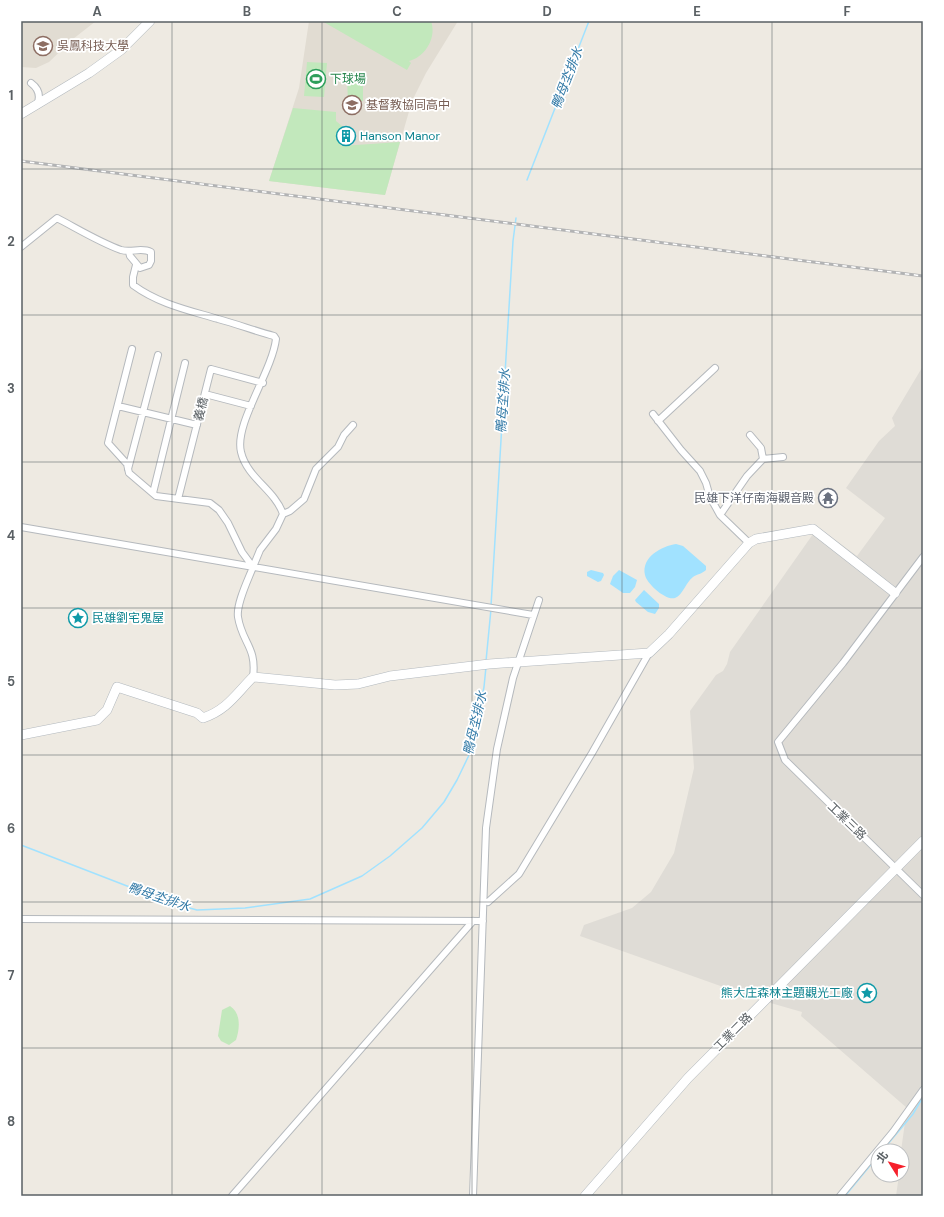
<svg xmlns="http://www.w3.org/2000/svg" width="944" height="1217" font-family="'DM Sans','Noto Sans TC',sans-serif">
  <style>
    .industrial { fill: #dfdcd6 }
    .education { fill: #e1dcd2 }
    .green { fill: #c2e8bc }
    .water { fill: #a1e2ff }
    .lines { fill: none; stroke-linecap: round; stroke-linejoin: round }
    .stream { stroke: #a1e2ff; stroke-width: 1.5 }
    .street-casing { stroke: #b5b9bd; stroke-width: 8 }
    .secondary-casing { stroke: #b3b9be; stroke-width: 10 }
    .street { stroke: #fff; stroke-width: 6 }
    .secondary { stroke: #fff; stroke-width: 9 }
    .rail-casing { stroke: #b2b3b4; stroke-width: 3 }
    .rail { stroke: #fff; stroke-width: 1.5; stroke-dasharray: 4.5; stroke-linecap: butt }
    .grid { fill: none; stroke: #5a6064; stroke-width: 1; stroke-opacity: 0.55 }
    .labels { text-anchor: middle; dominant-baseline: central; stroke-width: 3.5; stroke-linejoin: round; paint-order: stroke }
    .education-label { font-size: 12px; fill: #785e54; stroke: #fff; text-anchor: start }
    .leisure-label { font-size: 12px; fill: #27864d; stroke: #fff; text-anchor: start }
    .culture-label { font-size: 12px; fill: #0d838f; stroke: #fff; text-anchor: start }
    .street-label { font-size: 12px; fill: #5a6064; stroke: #fff }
    .worship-label { font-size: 12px; fill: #5b616d; stroke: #fff; text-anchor: end }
    .water-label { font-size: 13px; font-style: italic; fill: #327aa7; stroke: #fff }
    .neatline { fill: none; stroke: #5a6064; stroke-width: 1.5 }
    .grid-label { font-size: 13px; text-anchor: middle; font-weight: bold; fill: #5a6064 }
  </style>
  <rect width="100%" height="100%" fill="#eeeae2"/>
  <path class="industrial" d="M923,366V1196H896L899,1175H902L901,1151L907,1108L801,1016L802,1012L757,999L580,936L584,925L632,908L651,892L674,853L694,768L690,711L716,675L723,671L727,664L730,652L818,527L857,556L885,518L846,488L879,441L895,426L892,418Z"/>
  <path class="education" d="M21,21H96L73,39L49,62L36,68L21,67Z
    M309,21H458L426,73L412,101L385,195L269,181L299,88Z"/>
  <path class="green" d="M322,21H431C437,38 425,57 409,61L411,63L407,70Z
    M307,62L327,63L324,97L304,96Z
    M363,76V101L348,102L347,77Z
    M293,108L336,112V121L342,126L341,146L400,142L385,195L269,181Z
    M230,1006C241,1013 240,1028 236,1040L229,1045L221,1041L218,1036L222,1010Z"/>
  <path class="water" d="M676,544L683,546L706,566V570C702,574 697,574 693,577C686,582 683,595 675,598C666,601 647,584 645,575C641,557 662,546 676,544Z
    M591,570L603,573L604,575L601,581L598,582L587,576V572Z
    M619,570L637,580L635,587L630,593H623L610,584L613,576Z
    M644,590L659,604V608L655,614L648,612L636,602L635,600Z"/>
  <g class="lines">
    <path class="stream" d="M527,180L589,21
      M491,606L513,241L516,218
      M486,661L491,609
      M21,845L171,903L197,910L245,908L310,899L362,876L390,856L422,828L444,802L457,780L471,751L484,687L486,667
      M882,1151L913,1114L923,1097
      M845,1196L878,1156"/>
    <g class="street-casing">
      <path id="street" d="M31,83C39,89 41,96 37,105
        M21,247L57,218C78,229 99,242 121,250C132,253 141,247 151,252V261L149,265L140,268L130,256L129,252
        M136,265L133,277V285C159,304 188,310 218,319C237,324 255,331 274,336L276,339C272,372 234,424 241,452C247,478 275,490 283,514
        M132,349L108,443L127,464L129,473L156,496L210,503L219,510L228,523L242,552L253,567C248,580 236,604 238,617C242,643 257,647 253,677
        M205,394L251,406
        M118,406L197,425
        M653,414L681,450L700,471L706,483L710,497L720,515
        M658,421L715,368
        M750,435L761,448L763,459
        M128,469L158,355
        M153,493L185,363
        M178,499L211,369L263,383
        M21,527L533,615
        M749,543L720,515L747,476L763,459L783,457
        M923,557L843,663L778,742L785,760L923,895
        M253,567L260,550L276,529L283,514L290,511L304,499L316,469L338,447L344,435L353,425
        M488,902L519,874L592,753L649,653
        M21,919L483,921
        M232,1196L473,921
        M473,1196L486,828L497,749L513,678L539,600
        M840,1196L893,1132L923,1090"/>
    </g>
    <g class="secondary-casing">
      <path id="secondary" d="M21,114L89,73L121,50L150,21
        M21,735L97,720L107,710L117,687L197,713L203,718C227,710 236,694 253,677L335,685L358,684L390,676L489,664L649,653L669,634L749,543L756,539L813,529L895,593
        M585,1196L688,1078L923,841"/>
    </g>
    <use href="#street" class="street"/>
    <use href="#secondary" class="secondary"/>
    <g class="rail-casing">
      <path id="rail" d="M21,161L923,276"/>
    </g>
    <use href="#rail" class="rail"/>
  </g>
  <path class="grid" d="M172,21V1196M322,21V1196M472,21V1196M622,21V1196M772,21V1196M21,169H923M21,315H923M21,462H923M21,608H923M21,755H923M21,902H923M21,1048H923"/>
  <defs>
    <g id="university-ring" transform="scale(1)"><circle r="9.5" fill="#fff" stroke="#8d6e63" stroke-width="1.5"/><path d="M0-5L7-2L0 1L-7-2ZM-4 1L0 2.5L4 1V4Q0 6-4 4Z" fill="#8d6e63"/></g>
    <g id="stadium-ring" transform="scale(1)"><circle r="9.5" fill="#fff" stroke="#2e9e5b" stroke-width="1.5"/><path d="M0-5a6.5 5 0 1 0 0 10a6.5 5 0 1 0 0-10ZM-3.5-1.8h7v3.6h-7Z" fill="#2e9e5b"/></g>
    <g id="school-ring" transform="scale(1)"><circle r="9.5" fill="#fff" stroke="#8d6e63" stroke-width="1.5"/><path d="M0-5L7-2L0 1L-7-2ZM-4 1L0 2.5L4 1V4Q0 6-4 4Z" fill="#8d6e63"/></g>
    <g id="building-ring" transform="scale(1)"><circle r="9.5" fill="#fff" stroke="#0f9aa8" stroke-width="1.5"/><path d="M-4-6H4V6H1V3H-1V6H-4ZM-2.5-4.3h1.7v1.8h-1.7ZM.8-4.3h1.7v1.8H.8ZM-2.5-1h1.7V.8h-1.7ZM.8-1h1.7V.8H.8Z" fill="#0f9aa8"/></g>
    <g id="temple-ring" transform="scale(1)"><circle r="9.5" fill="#fff" stroke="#6b7280" stroke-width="1.5"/><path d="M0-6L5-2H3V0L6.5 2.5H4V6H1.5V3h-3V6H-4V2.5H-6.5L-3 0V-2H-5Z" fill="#6b7280"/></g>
    <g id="sight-ring" transform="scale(1)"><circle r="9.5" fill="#fff" stroke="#0f9aa8" stroke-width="1.5"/><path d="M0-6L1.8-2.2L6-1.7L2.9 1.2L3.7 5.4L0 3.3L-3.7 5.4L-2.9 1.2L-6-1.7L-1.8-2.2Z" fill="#0f9aa8"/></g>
  </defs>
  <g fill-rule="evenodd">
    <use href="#university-ring" x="43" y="46"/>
    <use href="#stadium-ring" x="316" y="79"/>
    <use href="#school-ring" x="352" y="105"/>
    <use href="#building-ring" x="346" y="136"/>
    <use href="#temple-ring" x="828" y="498"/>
    <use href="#sight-ring" x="78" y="618"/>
    <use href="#sight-ring" x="867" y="993"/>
  </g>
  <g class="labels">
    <g class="education-label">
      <text x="57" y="46">吳鳳科技大學</text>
      <text x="366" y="105">基督教協同高中</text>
    </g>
    <g class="leisure-label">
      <text x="330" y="79">下球場</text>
    </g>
    <g class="culture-label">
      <text x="360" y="136">Hanson Manor</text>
      <text x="92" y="618">民雄劉宅鬼屋</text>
      <text x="853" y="993" text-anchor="end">熊大庄森林主題觀光工廠</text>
    </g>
    <g class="street-label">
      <text transform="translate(201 409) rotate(-75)">義橋</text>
      <text transform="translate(847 821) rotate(44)">工業三路</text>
      <text transform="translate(733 1032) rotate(-45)">工業二路</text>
    </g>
    <g class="worship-label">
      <text x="814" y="498">民雄下洋仔南海觀音殿</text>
    </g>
    <g class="water-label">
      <text transform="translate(567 78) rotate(-69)">鴨母坔排水</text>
      <text transform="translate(503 401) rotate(-86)">鴨母坔排水</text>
      <text transform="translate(475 723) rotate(-77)">鴨母坔排水</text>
      <text transform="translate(159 897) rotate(19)">鴨母坔排水</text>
    </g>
  </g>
  <rect width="944" height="1217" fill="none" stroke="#ffffff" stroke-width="44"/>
  <g transform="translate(890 1163) rotate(307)"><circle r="19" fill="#ffffff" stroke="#bdbfc1"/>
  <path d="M0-3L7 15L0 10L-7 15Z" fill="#f6202b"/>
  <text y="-6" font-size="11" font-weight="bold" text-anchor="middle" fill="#5a6064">北</text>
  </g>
  <rect x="22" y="22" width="900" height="1173" class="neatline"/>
  <g class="grid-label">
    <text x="97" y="16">A</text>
    <text x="247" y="16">B</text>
    <text x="397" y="16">C</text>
    <text x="547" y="16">D</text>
    <text x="697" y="16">E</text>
    <text x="847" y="16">F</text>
    <text x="11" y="100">1</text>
    <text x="11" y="246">2</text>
    <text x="11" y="393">3</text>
    <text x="11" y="540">4</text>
    <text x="11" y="686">5</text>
    <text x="11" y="833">6</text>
    <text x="11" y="980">7</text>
    <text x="11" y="1126">8</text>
  </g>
</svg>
